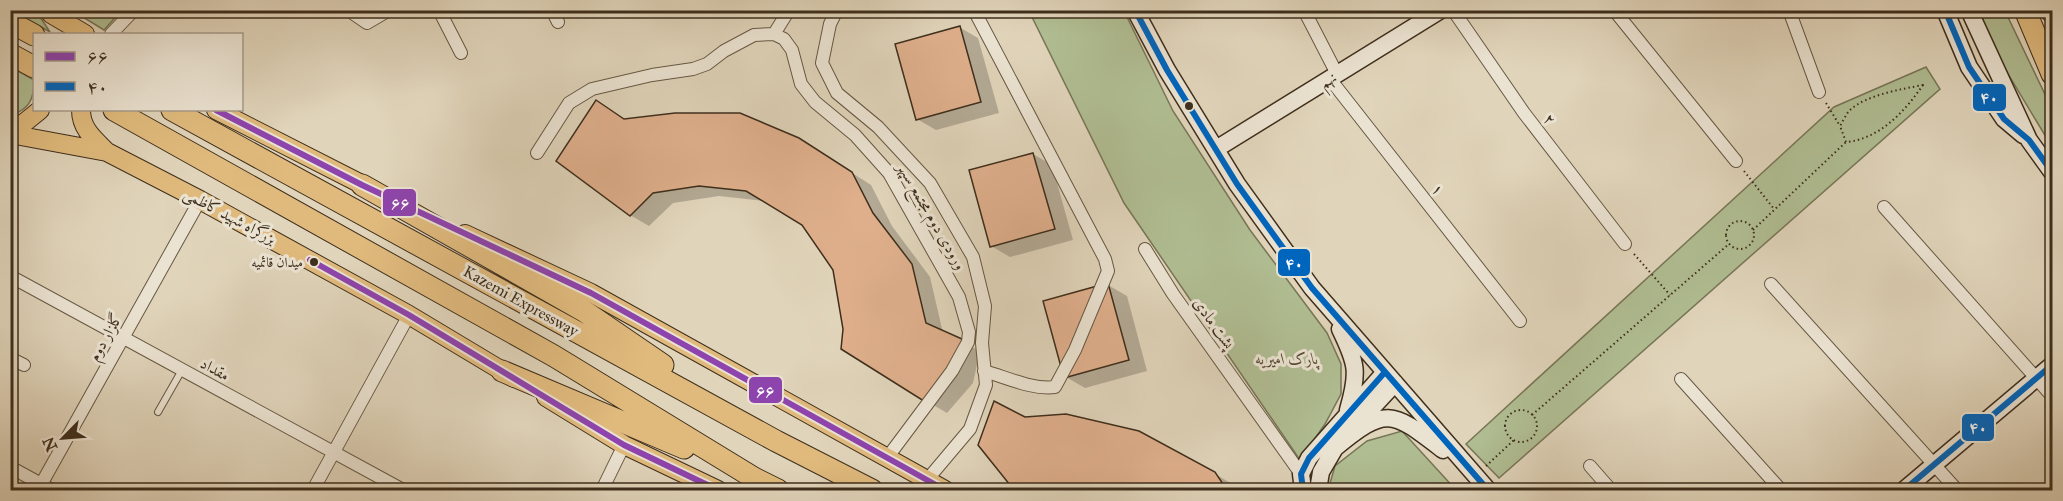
<svg xmlns="http://www.w3.org/2000/svg" width="2063" height="501" font-family="'IM FELL Great Primer',Amiri,serif">
  <style>
    .green { fill: #b0bd92; stroke: #777657; stroke-width: 1.5 }
    .shadow { fill: #0003 }
    .building { fill: #dfaf8c; stroke: #3e2e1c; stroke-width: 1.5 }
    .lines { fill: none; stroke-linecap: round; stroke-linejoin: round }
    .lane-casing { stroke: #665844; stroke-width: 8 }
    .street-casing { stroke: #665844; stroke-width: 14 }
    .secondary-casing { stroke: #3e2e1c; stroke-width: 19 }
    .primary-casing { stroke: #3e2e1c; stroke-width: 20 }
    .highway-casing { stroke: #3e2e1c; stroke-width: 23 }
    .path { stroke: #3e2e1c; stroke-width: 2; stroke-dasharray: 1.5 3; stroke-linecap: butt }
    .lane { stroke: #ebe3d2; stroke-width: 6 }
    .street { stroke: #ebe3d2; stroke-width: 12 }
    .secondary { stroke: #ebe3d2; stroke-width: 16 }
    .primary { stroke: #e0ba7d; stroke-width: 18 }
    .highway { stroke: #e0ba7d; stroke-width: 21 }
    .bus-1-casing { stroke: #ebe3d2; stroke-width: 10 }
    .bus-2-casing { stroke: #ebe3d2; stroke-width: 10 }
    .bus-1 { stroke: #8e44ad; stroke-width: 6 }
    .bus-2 { stroke: #0065bd; stroke-width: 6 }
    .bus-dot { fill: #3e2e1c; stroke: #ebe3d2; stroke-width: 2 }
    .labels { text-anchor: middle; dominant-baseline: central; stroke-width: 6; stroke-linejoin: round; paint-order: stroke }
    .bus-label { font-size: 14px; fill: #3e2e1c; stroke: #ebe3d2; text-anchor: end }
    .street-label { font-size: 16px; fill: #3e2e1c; stroke: #ebe3d2 }
    .park-label { font-size: 16px; font-style: italic; fill: #554b34; stroke: #ebe3d2 }
    .line-badge { stroke: #ebe3d2; stroke-width: 2 }
    .badge-label { font-size: 16px; text-anchor: middle; font-weight: bold; fill: #fff }
  </style>
  <rect width="100%" height="100%" fill="#e0d4ba"/>
  <filter id="stains"><feTurbulence type="fractalNoise" baseFrequency=".00333" numOctaves="4"/><feColorMatrix values="0 0 0 0 .2 0 0 0 0 .09 0 0 0 0 .02 0 0 0 .5 -.17"/></filter>
  <radialGradient id="worn" r=".72"><stop offset=".6" stop-color="#630" stop-opacity="0"/><stop offset="1" stop-color="#630" stop-opacity=".3"/></radialGradient>
  <path class="green" d="M13,11H36L50,32Z
    M73,11H121L104,30Z
    M1029,11H1124L1173,111L1250,230L1327,333L1341,364V394L1325,424L1300,460L1124,203Z
    M1975,11H2005L2052,109V147L1990,44Z
    M11,67L34,80C34,101 29,108 11,116Z
    M1926,67L1940,89L1499,478L1466,444L1834,107Z
    M1402,431L1456,490H1328L1335,466L1367,441Z"/>
  <path class="shadow" d="M959,27L978,38L999,113L936,130L917,119Z
    M615,113L626,120L818,151L871,185L892,226L930,277L943,333L980,351L973,383L947,413L928,402L845,329L834,269L803,224L765,201L719,196L673,203L649,226L630,215Z
    M1033,154L1052,165L1073,240L1010,257L991,246Z
    M1108,285L1127,296L1147,371L1085,388L1066,377Z
    M1025,418L1215,474L1234,485L1238,490H1016L980,444Z"/>
  <path class="building" d="M960,26L981,102L916,120L895,44Z
    M596,100L624,119L675,113H740L799,138L852,172L873,213L912,264L926,323L962,339L955,372L927,403L841,349L843,329L833,270L802,225L746,191L699,186L653,193L630,216L556,161Z
    M1033,153L1055,229L990,247L969,170Z
    M1108,283L1129,360L1064,378L1043,301Z
    M994,401L1025,417L1066,414L1139,431L1215,472L1227,490H1014L978,445Z"/>
  <g class="lines">
    <g class="lane-casing">
      <path id="lane" d="M158,412L182,370"/>
    </g>
    <g class="street-casing">
      <path id="street" d="M348,10L367,23L389,10
        M439,10L461,53
        M552,10L558,22
        M837,10L830,24L822,63L837,93L878,127L930,183L973,257L985,306L982,343L986,385L970,429L927,480
        M974,10L1096,242L1105,259L1108,271L1075,350L1055,387C1032,390 1006,377 984,371
        M1304,10L1337,74
        M1453,10L1524,113L1625,244
        M1614,10L1736,161
        M1789,10L1819,92
        M111,34L134,10
        M774,34L789,10
        M1330,79L1520,321
        M537,153L569,103L592,89L652,75L693,69L707,64L724,51L754,35L774,34L784,39L792,50L801,84L815,102L855,135L889,173L959,297L969,332L968,342L952,371L887,458
        M1884,207L2052,396
        M1145,249L1173,294L1301,474
        M10,276L403,490
        M1771,284L1957,490
        M10,358L24,365
        M1681,379L1781,490
        M1590,466L1611,490
        M10,467L52,490
        M38,490L200,200
        M313,490L409,315
        M602,490L624,445"/>
    </g>
    <g class="secondary-casing">
      <path id="secondary" d="M1135,10L1167,70L1237,184L1312,288L1488,490
        M1945,10L1969,67L2004,119L2023,135
        M1969,10L2029,140L2052,172
        M1216,149L1441,10
        M1340,329C1357,364 1359,372 1348,410
        M1335,448C1387,405 1392,411 1443,450
        M1303,490L1301,474L1309,458L1385,372
        M1318,490L1321,472L1335,448L1395,383
        M1904,490L2052,365"/>
    </g>
    <g class="primary-casing">
      <path id="primary" d="M51,14L85,34
        M81,110C81,129 94,139 107,152
        M216,110L375,191
        M10,128L24,123L40,110
        M10,134L107,152L200,200L409,315L514,378
        M465,234L591,293L945,490
        M546,397L624,445L718,490"/>
    </g>
    <g class="highway-casing">
      <path id="highway" d="M2025,10L2052,74
        M2052,10V12
        M10,22L34,35
        M10,54L34,67
        M114,110L554,356L754,478L778,490
        M172,110L776,441L872,490
        M362,185L584,311L663,365
        M502,371L684,448"/>
    </g>
    <path class="path" d="M1923,85C1905,111 1880,139 1846,142L1840,126C1843,121 1846,114 1850,110C1866,95 1902,89 1923,85Z
      M1826,103L1840,126
      M1744,171L1774,209
      M1726 235a14 14 0 1 1 28 0a14 14 0 1 1-28 0Z
      M1753,230L1846,142
      M1634,254L1670,295
      M1505 426a16 16 0 1 1 32 0a16 16 0 1 1-32 0Z
      M1532,415L1729,244
      M1486,466L1514,440"/>
    <use href="#lane" class="lane"/>
    <use href="#street" class="street"/>
    <use href="#secondary" class="secondary"/>
    <use href="#primary" class="primary"/>
    <use href="#highway" class="highway"/>
    <g class="bus-1-casing">
      <path id="bus-1" d="M216,110L362,185L591,293L945,490
        M310,260L409,315L624,445L718,490"/>
    </g>
    <g class="bus-2-casing">
      <path id="bus-2" d="M1135,10L1167,70L1237,184L1312,288L1488,490
        M1945,10L1969,67L2004,119L2029,140L2052,172
        M1303,490L1301,474L1309,458L1385,372
        M1904,490L2052,365"/>
    </g>
    <use href="#bus-1" class="bus-1"/>
    <use href="#bus-2" class="bus-2"/>
  </g>
  <g class="bus-dot">
    <circle cx="1189" cy="106" r="5"/>
    <circle cx="314" cy="262" r="5"/>
  </g>
  <g class="labels">
    <g class="bus-label">
      <text x="303" y="262">میدان قائمیه</text>
    </g>
    <g class="street-label">
      <text transform="translate(1328 80) rotate(-31)">نهم</text>
      <text transform="translate(1550 119) rotate(52)">۲</text>
      <text transform="translate(1438 189) rotate(52)">۱</text>
      <text transform="translate(230 216) rotate(28)">بزرگراه شهید کاظمی</text>
      <text transform="translate(932 216) rotate(60)">ورودی دوم مجتمع سپهر</text>
      <text transform="translate(521 301) rotate(29)">Kazemi Expressway</text>
      <text transform="translate(1214 323) rotate(55)">پشت مادی</text>
      <text transform="translate(105 337) rotate(-61)">گلزار دوم</text>
      <text transform="translate(215 369) rotate(29)">مقداد</text>
    </g>
    <g class="park-label">
      <text x="1287" y="358">پارک امیریه</text>
    </g>
  </g>
  <g class="line-badge">
    <rect x="1972" y="83" width="35" height="29" rx="6" fill="#0065bd"/>
    <rect x="382" y="188" width="35" height="29" rx="6" fill="#8e44ad"/>
    <rect x="1277" y="248" width="34" height="29" rx="6" fill="#0065bd"/>
    <rect x="748" y="376" width="35" height="28" rx="6" fill="#8e44ad"/>
    <rect x="1961" y="413" width="34" height="29" rx="6" fill="#0065bd"/>
  </g>
  <g class="badge-label">
    <text x="1989" y="103">۴۰</text>
    <text x="400" y="208">۶۶</text>
    <text x="1294" y="269">۴۰</text>
    <text x="765" y="396">۶۶</text>
    <text x="1978" y="433">۴۰</text>
  </g>
  <rect width="2063" height="501" fill="none" stroke="#e0d4ba" stroke-width="36"/>
  <rect x="12" y="12" width="2039" height="477" fill="none" stroke="#3e2e1c" stroke-width="3"/>
  <rect x="18" y="18" width="2027" height="465" fill="none" stroke="#3e2e1c" stroke-width="1.5"/>
  <rect x="33" y="33" width="210" height="78" fill="#ebe3d2" stroke="#a69b89" stroke-width="1.5"/>
  <rect x="45" y="52" width="30" height="9" fill="#8e44ad" stroke="#a69b89" stroke-width="1.5"/>
  <text x="87" y="63" font-size="18" fill="#3e2e1c">۶۶</text>
  <rect x="45" y="82" width="30" height="9" fill="#0065bd" stroke="#a69b89" stroke-width="1.5"/>
  <text x="87" y="93" font-size="18" fill="#3e2e1c">۴۰</text>
  <g transform="translate(63 438) rotate(245)" stroke="#ebe3d2" stroke-width="4.5" paint-order="stroke">
  <path d="M0-4.5L10 22L0 15L-10 22Z" fill="#3e2e1c"/>
  <text y="-9" font-size="16" font-weight="bold" text-anchor="middle" fill="#3e2e1c">N</text>
  </g>
  <rect width="100%" height="100%" filter="url(#stains)"/>
  <rect width="100%" height="100%" fill="url(#worn)"/>
</svg>
